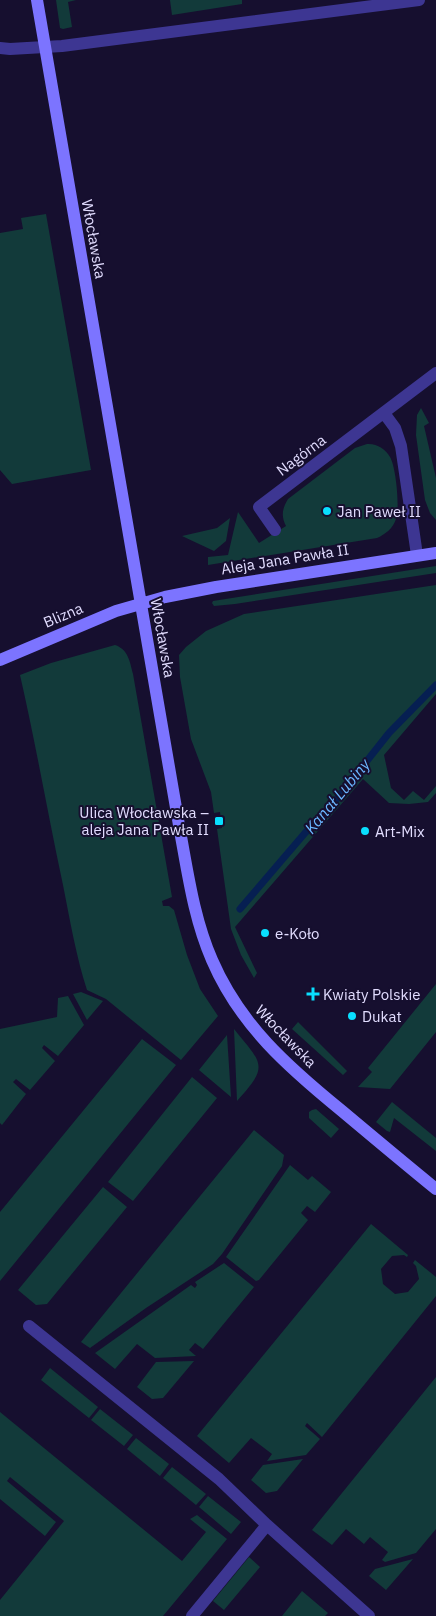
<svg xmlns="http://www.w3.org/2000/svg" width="436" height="1616" font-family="'IBM Plex Sans',sans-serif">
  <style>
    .green { fill: #123a3a }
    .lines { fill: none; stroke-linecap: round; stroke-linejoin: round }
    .stream { stroke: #061f52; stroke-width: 7 }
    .street { stroke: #3d3692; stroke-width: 12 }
    .secondary { stroke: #7c74ff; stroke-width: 12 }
    .poi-dot { fill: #09dfff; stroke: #160f2f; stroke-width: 2 }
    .labels { text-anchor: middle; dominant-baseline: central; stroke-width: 4; stroke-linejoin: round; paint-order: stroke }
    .street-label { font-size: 15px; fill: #e2ddff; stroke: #160f2f }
    .poi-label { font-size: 15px; fill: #e2ddff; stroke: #160f2f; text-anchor: start }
    .water-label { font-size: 16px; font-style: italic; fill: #6bb6ff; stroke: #160f2f }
  </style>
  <rect width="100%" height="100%" fill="#160f2f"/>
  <path class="green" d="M56,0H76L68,2L72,27L63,29L60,28Z
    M170,0H242V4L172,15Z
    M46,214L91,470L12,484L0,470V233L23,229L21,218Z
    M421,408L429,423L424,426L436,478V520L430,513L425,500L416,435L417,415Z
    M367,444C376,443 386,449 390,457C396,467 400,508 396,519C393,528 386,534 377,538L208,565V557L228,555L238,512L259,543L286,526C281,516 282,509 288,499L355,448Z
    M230,518L226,541L214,551L182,536L217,528Z
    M436,566V573L235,604L214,606L212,603L213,601Z
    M436,585V694L384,755L391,788L404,800L413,791L424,800L436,786V793L428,802L409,804L389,803L363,779L235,927L257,973L254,978L241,955L231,929L217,829L222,828L220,812L214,813L211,792L191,739L180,677L179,655L186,647L206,631L244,614Z
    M115,645C128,649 130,662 133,674L172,897L162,901L163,906H169L174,910L187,955L200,989L218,1016L181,1060L106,999L87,990C76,956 70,920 63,885C48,815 36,745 20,675L51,663Z
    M436,984V1032L390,1089L358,1087L372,1072L368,1068Z
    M81,992L103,1001L87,1020L73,994Z
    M68,996L84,1025L58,1056L44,1045L42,1048L55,1061L30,1090L16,1079L13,1082L26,1094L2,1125L0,1123V1029L57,1017L58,998Z
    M298,1022L347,1071L343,1075L292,1029Z
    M234,1029C262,1064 270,1065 237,1101Z
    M227,1035L231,1097L199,1070Z
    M142,1039L176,1065L0,1281V1212Z
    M192,1077L217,1098L133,1201L108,1182Z
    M392,1102L436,1138V1151L394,1118L390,1132L387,1131L376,1122Z
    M316,1109L339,1129L331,1138L309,1118V1112L312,1110Z
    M254,1130L284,1155L282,1166L222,1254L213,1264L146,1308L90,1348L81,1342Z
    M290,1165L308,1180L312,1176L331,1192L315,1212L307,1206L301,1213L308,1220L259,1280L256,1281L226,1257Z
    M103,1187L127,1207L47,1304L36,1305L18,1290Z
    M371,1224L408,1255L407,1257L404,1255L392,1256L381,1269L383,1284L395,1294L408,1292L419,1279L416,1266L413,1263L415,1260L436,1277V1296L322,1437L307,1423L305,1426L320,1439L306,1455L267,1461L272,1454L251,1438L229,1463L197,1436Z
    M224,1263L254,1287L203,1349L195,1343L189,1350L196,1356L155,1358L137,1344L115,1369L95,1353L191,1285L195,1288L197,1285L195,1282Z
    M194,1361L163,1398L152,1399L137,1387L156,1362Z
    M50,1368L98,1407L89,1418L41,1380Z
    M436,1377V1529L416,1553L385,1562L382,1560L388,1552L370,1537L364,1544L346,1529L332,1545L312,1530Z
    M100,1409L133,1435L124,1446L91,1420Z
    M0,1412L182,1561L206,1532L190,1519L197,1515L227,1539L163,1616H0V1600L64,1521L10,1477L7,1481L56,1522L45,1536L0,1499Z
    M136,1438L169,1464L160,1476L127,1449Z
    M303,1459L277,1491L266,1493L251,1480L263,1465Z
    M172,1467L206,1494L196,1505L163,1478Z
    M208,1496L241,1522L231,1534L199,1507Z
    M249,1557L260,1567L224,1610L213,1601Z
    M413,1559L386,1590L369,1576L375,1569Z
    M302,1591L328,1613L325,1616H282Z"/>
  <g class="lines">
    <path class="stream" d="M240,909L305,833L332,805L389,733L436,685"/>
    <path class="street" d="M0,48L10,49L62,46L419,0
      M384,413L395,428L401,446L417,555
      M275,530L259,507L436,373
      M29,1326L219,1479L267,1525L369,1616
      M192,1616L267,1525"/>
    <path class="secondary" d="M37,0L180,831C188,874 194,919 212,960C240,1025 288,1067 342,1111C373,1137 404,1163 436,1189
      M0,660L116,611L165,597L216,587L436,553"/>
  </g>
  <g class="poi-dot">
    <circle cx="327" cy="511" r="5"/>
    <rect x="214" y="816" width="10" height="10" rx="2.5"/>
    <circle cx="365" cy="831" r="5"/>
    <circle cx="265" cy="933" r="5"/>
    <path d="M310.5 986.5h5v5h5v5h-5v5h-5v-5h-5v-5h5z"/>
    <circle cx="352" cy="1016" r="5"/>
  </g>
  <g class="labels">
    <g class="street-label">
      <text transform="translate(94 239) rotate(80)">Włocławska</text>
      <text transform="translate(301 455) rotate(-37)">Nagórna</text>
      <text transform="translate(285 559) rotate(-9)">Aleja Jana Pawła II</text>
      <text transform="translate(63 615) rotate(-23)">Blizna</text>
      <text transform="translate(163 638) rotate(80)">Włocławska</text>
      <text transform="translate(286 1036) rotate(46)">Włocławska</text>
    </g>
    <g class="poi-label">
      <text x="337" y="511">Jan Paweł II</text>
      <text x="209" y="812" text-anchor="end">Ulica Włocławska –<tspan x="209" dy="17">aleja Jana Pawła II</tspan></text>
      <text x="375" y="831">Art-Mix</text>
      <text x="275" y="933">e-Koło</text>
      <text x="323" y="994">Kwiaty Polskie</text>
      <text x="362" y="1016">Dukat</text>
    </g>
    <g class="water-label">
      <text transform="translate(337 796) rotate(-50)">Kanał Lubiny</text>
    </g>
  </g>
</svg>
